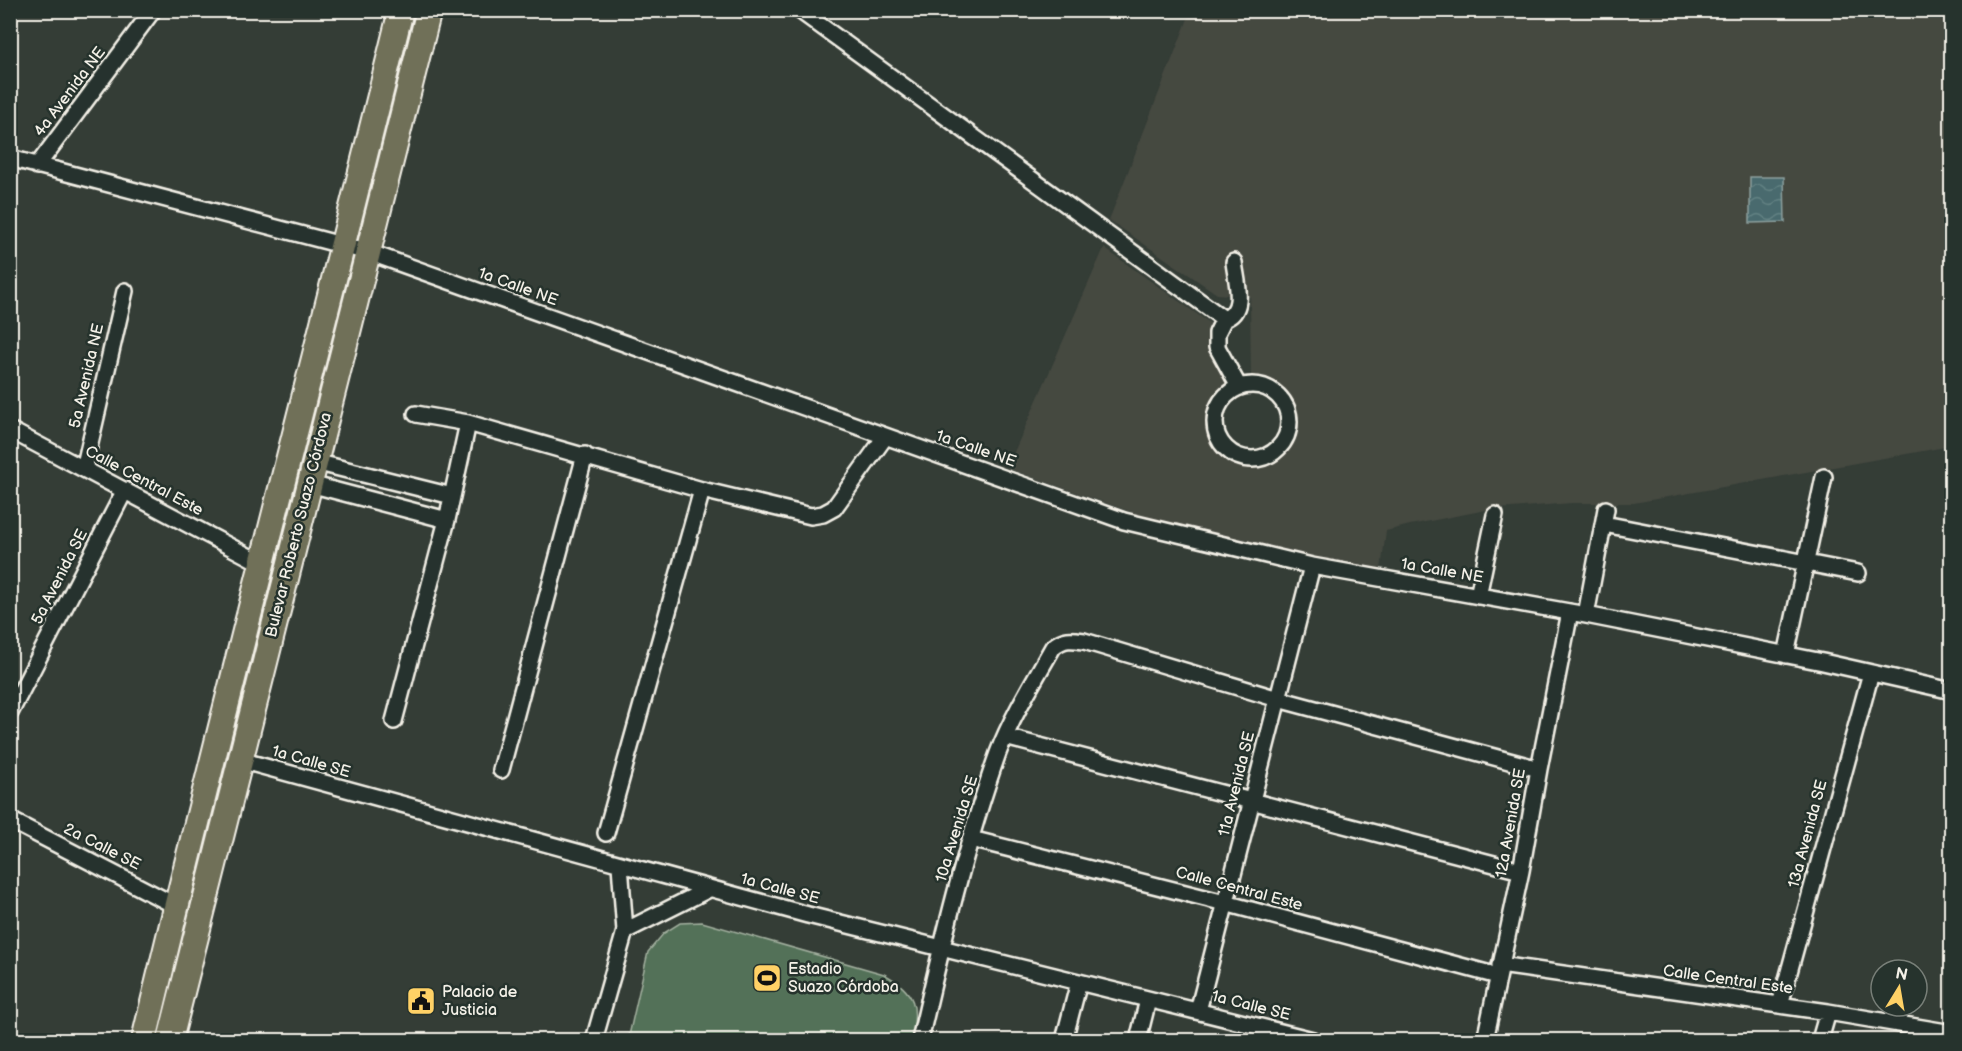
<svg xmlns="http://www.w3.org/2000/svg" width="1962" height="1051" font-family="'Balsamiq Sans',sans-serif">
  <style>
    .built { fill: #454840 }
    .garden { fill: #537159; stroke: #a4b1a0; stroke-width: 1.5 }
    .water { fill: url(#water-waves); stroke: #8da19f; stroke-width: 1.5 }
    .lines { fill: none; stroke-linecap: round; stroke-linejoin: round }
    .street-casing { stroke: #f4f1e8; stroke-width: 20 }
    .primary-casing { stroke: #f4f1e8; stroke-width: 28 }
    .street { stroke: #26332d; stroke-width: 15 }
    .primary { stroke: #706f59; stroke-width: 24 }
    .labels { text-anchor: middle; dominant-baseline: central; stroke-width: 5; stroke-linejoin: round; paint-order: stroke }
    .street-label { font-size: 16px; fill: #f4f1e8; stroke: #26332d }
    .poi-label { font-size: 16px; fill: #f4f1e8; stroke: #26332d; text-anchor: start }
  </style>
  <defs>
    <pattern id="water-waves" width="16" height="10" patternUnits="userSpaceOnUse" patternTransform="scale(1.5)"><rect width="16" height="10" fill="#486b6e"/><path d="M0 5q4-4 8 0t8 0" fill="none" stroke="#638183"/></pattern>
  </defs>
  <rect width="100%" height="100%" fill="#343d36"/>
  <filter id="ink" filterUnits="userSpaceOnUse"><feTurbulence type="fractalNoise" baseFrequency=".0167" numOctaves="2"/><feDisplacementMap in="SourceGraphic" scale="12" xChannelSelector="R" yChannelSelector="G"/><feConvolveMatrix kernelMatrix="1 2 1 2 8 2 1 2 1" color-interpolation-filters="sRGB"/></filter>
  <g filter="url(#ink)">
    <path class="built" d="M1191,11H1951V446L1634,503H1572L1486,510L1410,525L1386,531L1381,570L1254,544L1134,513L1007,468L1104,248L1221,331L1227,382L1219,389L1210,404L1207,420L1211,438L1219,456L1232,462L1256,469L1277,459L1293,444L1296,427L1294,404L1284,388L1267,379L1251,376L1250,297L1217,294L1109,220Z"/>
    <path class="garden" d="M702,922L884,974C916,992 919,1007 911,1040H628L648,952L664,933L680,923Z"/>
    <path class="water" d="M1750,177H1784L1785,222L1750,223Z"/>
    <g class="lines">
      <g class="street-casing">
        <path id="street" d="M799,10L1224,319
          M10,158L368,252L1124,521L1312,566L1586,615L1823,662L1952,691
          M37,166L153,10
          M1234,262C1236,281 1247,311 1224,319L1217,333V347L1239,387
          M1215 422a37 37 0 1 1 74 0a37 37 0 1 1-74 0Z
          M416,414L468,423L702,490L811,516L823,514L834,508L885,437
          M10,430L261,563
          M315,462L452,496
          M84,469L125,291
          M310,484L447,520
          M1604,524L1858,573
          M1478,596L1495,515
          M1586,615L1606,509
          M1786,655L1824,477
          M10,713L125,490
          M394,721L447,520L468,423
          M1005,737L1521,871
          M240,760L808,915L1313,1040
          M501,770L585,455
          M10,820L176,906
          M606,833L702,490
          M971,839L1225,903L1498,976
          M625,931L709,889
          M1500,965L1828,1012L1952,1033
          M1780,1005L1871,673
          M1198,1011L1312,566
          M594,1040L625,931L620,865
          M920,1040C942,944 965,846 998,753C1012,716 1034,681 1053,647C1064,638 1071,639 1084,641L1278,699L1539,769
          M1064,1040L1079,982
          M1138,1040L1148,1000
          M1485,1040L1521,871L1539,769L1570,612
          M1820,1040L1828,1012"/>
      </g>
      <g class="primary-casing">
        <path id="primary" d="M144,1040C226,696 317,354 401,10
          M170,1040L429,10"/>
      </g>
      <use href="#street" class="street"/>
      <use href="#primary" class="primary"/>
    </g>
  </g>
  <defs>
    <g id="stadium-square" transform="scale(1.5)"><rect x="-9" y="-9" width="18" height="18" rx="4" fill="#ffd166" stroke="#26332d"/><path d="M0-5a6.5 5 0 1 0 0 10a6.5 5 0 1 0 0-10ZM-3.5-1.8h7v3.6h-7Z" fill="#111"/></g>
    <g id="civic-square" transform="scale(1.5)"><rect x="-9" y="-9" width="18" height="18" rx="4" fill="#ffd166" stroke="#26332d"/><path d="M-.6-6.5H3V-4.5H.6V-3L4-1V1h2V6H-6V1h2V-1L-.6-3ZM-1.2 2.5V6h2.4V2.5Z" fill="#111"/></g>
  </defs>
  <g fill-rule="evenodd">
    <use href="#stadium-square" x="767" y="978"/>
    <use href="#civic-square" x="421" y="1001"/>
  </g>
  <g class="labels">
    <g class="street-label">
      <text transform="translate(70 92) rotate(-53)">4a Avenida NE</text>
      <text transform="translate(518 287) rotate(20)">1a Calle NE</text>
      <text transform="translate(87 376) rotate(-77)">5a Avenida NE</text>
      <text transform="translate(976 449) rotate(19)">1a Calle NE</text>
      <text transform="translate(144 481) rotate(28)">Calle Central Este</text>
      <text transform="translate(299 525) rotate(-76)">Bulevar Roberto Suazo Córdova</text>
      <text transform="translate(1442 571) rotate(10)">1a Calle NE</text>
      <text transform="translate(60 577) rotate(-63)">5a Avenida SE</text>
      <text transform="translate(311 762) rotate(16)">1a Calle SE</text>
      <text transform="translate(1237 784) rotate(-76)">11a Avenida SE</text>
      <text transform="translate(1511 823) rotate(-80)">12a Avenida SE</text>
      <text transform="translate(957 829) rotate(-73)">10a Avenida SE</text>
      <text transform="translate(1808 834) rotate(-75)">13a Avenida SE</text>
      <text transform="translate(102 847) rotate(27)">2a Calle SE</text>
      <text transform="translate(780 889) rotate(15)">1a Calle SE</text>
      <text transform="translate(1239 889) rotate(15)">Calle Central Este</text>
      <text transform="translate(1728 980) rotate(8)">Calle Central Este</text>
      <text transform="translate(1251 1006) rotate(14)">1a Calle SE</text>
    </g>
    <g class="poi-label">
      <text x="788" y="969">Estadio<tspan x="788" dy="18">Suazo Córdoba</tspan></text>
      <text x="442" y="992">Palacio de<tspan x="442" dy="18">Justicia</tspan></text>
    </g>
  </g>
  <rect width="1962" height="1051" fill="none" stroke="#26332d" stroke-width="36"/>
  <rect x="18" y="18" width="1926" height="1015" fill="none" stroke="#f4f1e8" stroke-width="2" filter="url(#ink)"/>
  <g transform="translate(1899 988) rotate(11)"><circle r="28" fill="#26332d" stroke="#787f78" stroke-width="1.5"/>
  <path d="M0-4.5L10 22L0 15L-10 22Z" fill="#ffd166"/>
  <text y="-9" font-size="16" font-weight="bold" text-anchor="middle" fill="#f4f1e8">N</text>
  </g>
</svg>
